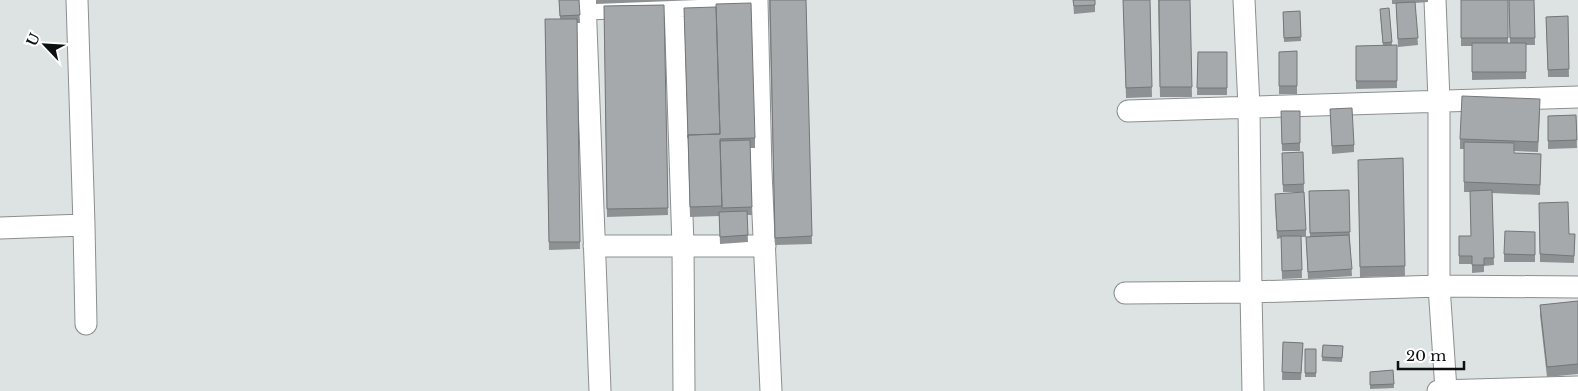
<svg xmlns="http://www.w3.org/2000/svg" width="1578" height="391" font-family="'Libre Baskerville',serif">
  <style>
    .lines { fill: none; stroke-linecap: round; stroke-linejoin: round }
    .minor-casing { stroke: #8b8f91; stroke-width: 23 }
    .minor { stroke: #fff; stroke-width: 21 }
    .wall { fill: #8e9193 }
    .building { fill: #a5a9ab; stroke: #747678 }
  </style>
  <rect width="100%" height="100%" fill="#dde2e3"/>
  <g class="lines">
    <g class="minor-casing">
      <path id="minor" d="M77,0L84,225L86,324
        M585,0L600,391
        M757,0L761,171L771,391
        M1435,0L1439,100V286L1446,390
        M675,5L683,246L684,391
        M586,9L757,3
        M1128,111L1578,97
        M0,228L84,225
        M594,246H765
        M1125,293L1251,292L1249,107L1244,0
        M1253,391L1251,292L1439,286L1578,287
        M1438,391L1578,387"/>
    </g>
    <use href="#minor" class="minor"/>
  </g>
  <path class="wall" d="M559,0H579L580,23H577L580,249L549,250L545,19H560Z
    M596,0H698L596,4Z
    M769,0H806L812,244L775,245Z
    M1073,0H1095V12L1074,14Z
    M1123,0H1150L1152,97L1126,98Z
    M1158,0H1190L1192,97H1160Z
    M1392,0H1428V2L1415,3L1418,45L1398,47L1396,4H1392Z
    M1461,0H1508V43H1510L1509,0H1534L1535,45H1526V79L1472,80V46H1461Z
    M664,5L668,215L607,217L604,6Z
    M684,8L755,138V148H750L752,215H747L748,242L720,244L719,216L690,217Z
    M1389,8L1392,45H1397V88L1356,89V46H1383L1380,13Z
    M1300,11L1301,41L1284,42L1283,12Z
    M1568,16L1569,77H1548L1546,17Z
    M1297,51V94H1279V52Z
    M1198,52H1227V95H1197Z
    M1330,109L1354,145V152L1332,154Z
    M1540,109L1538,152L1514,151V153L1541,154L1540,195L1492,193L1494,265L1484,266V272L1472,273V264H1459V236H1471L1470,192H1464V149H1460V139Z
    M1281,111L1300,143V151H1282Z
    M1576,115L1577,148L1548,149V116Z
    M1303,152L1304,192H1283L1282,153Z
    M1403,158L1405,276L1360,277L1358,160Z
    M1349,190L1350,239L1352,276L1308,279L1306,237H1310L1309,191Z
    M1275,201L1306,230V237H1301L1302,278L1282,279L1281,238L1277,239Z
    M1539,203L1569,234H1575L1574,263L1540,262Z
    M1535,232V262H1504V254Z
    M1578,301V374L1547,377L1540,315V305Z
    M1283,342L1303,343L1301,380H1282Z
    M1323,345L1343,346L1342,362L1322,361Z
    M1305,349H1316V377H1305Z
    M1393,370L1394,388L1370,389V372Z"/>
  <path class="building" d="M559,0H579L580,15L560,16Z
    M770,0H806L812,236L775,238Z
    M1073,0H1095V5L1074,6Z
    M1123,0H1150L1152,87L1126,88Z
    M1159,0H1190L1192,87H1160Z
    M1461,0H1508V38H1461Z
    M1509,0H1534L1535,38H1510Z
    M1415,2L1418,38L1398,39L1396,3Z
    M751,3L755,138L720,139L722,206L690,207L688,135L720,134L716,4Z
    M664,5L668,208L607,209L604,6Z
    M716,7L720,134L688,135V138L684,8Z
    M1389,8L1392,42L1383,43L1380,9Z
    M1300,11L1301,37L1284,38L1283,12Z
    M1568,16L1569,69L1548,70L1546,17Z
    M545,19H577L580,242H549Z
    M1472,43H1526V72H1472Z
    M1397,45V81H1356V46Z
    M1297,51V86H1279V52Z
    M1198,52H1227V88H1197Z
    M1462,96L1540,99L1538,142L1460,139Z
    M1352,108L1354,145L1332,146L1330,109Z
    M1281,111H1300V143L1282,144Z
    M1576,115L1577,140L1548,141V116Z
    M750,140L752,207L722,208L720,141Z
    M1464,142L1514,143V153L1541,154L1540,185L1464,182Z
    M1303,152L1304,184L1283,185L1282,153Z
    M1403,158L1405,266L1360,267L1358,160Z
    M1349,190L1350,232L1310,233L1309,191Z
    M1492,190L1494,258H1484V265H1472V256H1459V236H1471L1470,191Z
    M1304,192L1306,230L1277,231L1275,194Z
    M1568,202L1569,234H1575L1574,256L1540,254L1539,203Z
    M747,211L748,235L720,237L719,212Z
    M1505,231L1535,232V255L1504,254Z
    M1349,235L1352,269L1308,272L1306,237Z
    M1281,236H1301L1302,270L1282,271Z
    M1578,301V364L1547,367L1540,305Z
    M1283,342L1303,343L1301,373L1282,372Z
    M1323,345L1343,346L1342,358L1322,357Z
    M1305,349H1316V373H1305Z
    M1393,370L1394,384L1370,385V372Z"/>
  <g transform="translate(45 45) rotate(295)" stroke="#ffffff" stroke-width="4" paint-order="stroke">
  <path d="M0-4L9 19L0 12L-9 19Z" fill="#0e1010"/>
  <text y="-8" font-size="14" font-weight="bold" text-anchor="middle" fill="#0e1010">U</text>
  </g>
  <path d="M1398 361v8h66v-8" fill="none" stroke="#0e1010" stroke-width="2.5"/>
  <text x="1406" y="361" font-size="15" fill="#0e1010" stroke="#ffffff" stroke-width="4" paint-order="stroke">20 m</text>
</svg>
